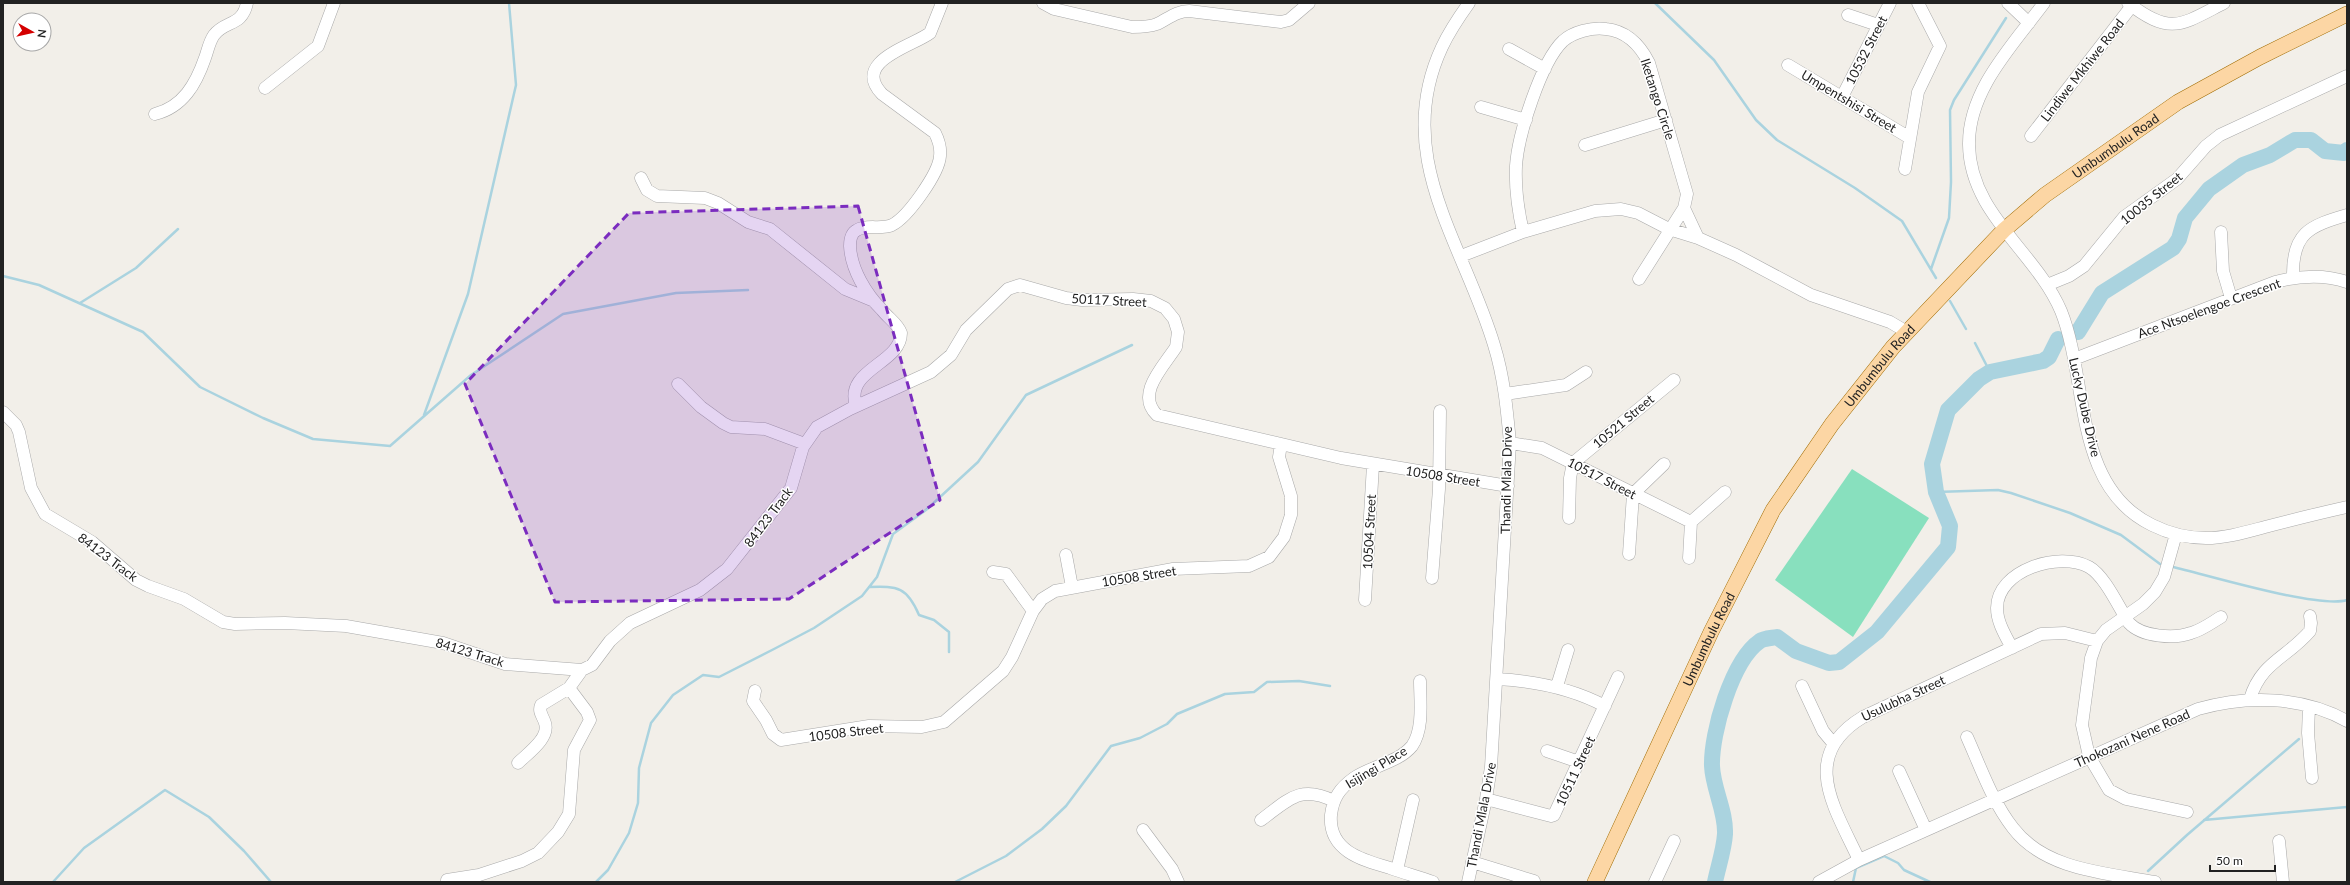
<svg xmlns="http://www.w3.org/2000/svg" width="2350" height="885" font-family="Lato,sans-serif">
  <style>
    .pitch { fill: #88e0be }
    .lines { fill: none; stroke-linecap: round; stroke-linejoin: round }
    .stream { stroke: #aad3df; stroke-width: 2.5 }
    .river { stroke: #aad3df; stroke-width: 16 }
    .minor-casing { stroke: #a9a9a9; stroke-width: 13 }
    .major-casing { stroke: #a06b00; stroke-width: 16 }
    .minor { stroke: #fff; stroke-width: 12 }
    .major { stroke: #fcd6a4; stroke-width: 15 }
    .marked { fill: #7b2cbf; fill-opacity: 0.2; stroke: #7b2cbf; stroke-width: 3; stroke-dasharray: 8 5; stroke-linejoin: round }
    .labels { text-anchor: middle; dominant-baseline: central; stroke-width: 3; stroke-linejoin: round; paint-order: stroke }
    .street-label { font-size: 13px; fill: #222; stroke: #fff }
  </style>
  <rect width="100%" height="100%" fill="#f2efe9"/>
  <path class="pitch" d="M1852,469L1929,518L1853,637L1775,580Z"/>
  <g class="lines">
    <path class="stream" d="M1655,3L1714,60L1756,120L1777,140L1855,188L1902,221L1936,278
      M1931,269L1949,218L1951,182L1950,110L1954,100L2006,18
      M3,276L39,285L143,332L200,387L263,418L313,439L390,446L471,375L563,314L676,293L748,290
      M1950,301L1966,329
      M80,303L136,268L178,229
      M1975,343L1990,372
      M424,415L468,294L516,85L509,3
      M1936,492L1998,490L2011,493L2070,513L2121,535L2160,564
      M2173,567C2208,575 2319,609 2347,600
      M869,587C898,586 907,587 919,615L934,620L949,632V652
      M2204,820L2347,807
      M2148,871L2187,835L2299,739
      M53,882L84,848L165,790L209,817L244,851L271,882
      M596,882L608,870L629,833L638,803L639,768L651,723L673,695L703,675L719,677L774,649L814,628L862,596L877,577L893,534L926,510L978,462L1026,395L1132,345
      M955,882L1006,856L1042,829L1066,806L1111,746L1140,738L1167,724L1177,714L1225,694L1254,692L1267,682L1299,681L1330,686
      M1853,882L1856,868L1884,856L1898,863L1904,870L1930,882"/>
    <path class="river" d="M2078,332L2102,293L2173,248L2179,239L2185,218L2209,189L2243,165L2270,155L2295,140H2311L2325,151L2344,153L2347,150
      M1715,882C1718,867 1724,850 1725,834C1726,811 1713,789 1712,766C1711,733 1732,660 1760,641C1764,638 1772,638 1777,637L1796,651L1829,663L1839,662L1877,632L1948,547L1950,526L1936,492L1932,464L1948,410L1979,379L1990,372L2043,361L2049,357L2058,339"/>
    <g class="minor-casing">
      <path id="minor" d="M1043,3L1054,9L1132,27C1141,27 1149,27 1157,24C1168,19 1176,11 1189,11L1281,22L1289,20L1309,3
        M2008,3L2029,23
        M2044,3C2013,45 1968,90 1969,145C1970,214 2036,252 2061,311C2089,381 2072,486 2152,525C2168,533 2187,538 2206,538C2226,538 2246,532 2265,527C2292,520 2320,513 2347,507
        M2128,3C2171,36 2181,25 2224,3
        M1848,15L1878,25
        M1509,49L1545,69
        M1788,65L1910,138
        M265,88L318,46L334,3
        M1842,97L1890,3
        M1481,107L1526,120
        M155,114C183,107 196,84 205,58C208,50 209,42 214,35C225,20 242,27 247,3
        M2031,136L2134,3
        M1585,145L1666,120
        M1905,169L1918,92L1940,46L1918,3
        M641,178L647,190L657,196L705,198L718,203L748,222L770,229L845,289L874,301
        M1684,208L1698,238
        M1523,232C1518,210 1515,188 1516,166C1518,135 1541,62 1563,41C1573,32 1592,27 1606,29C1626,31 1640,45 1649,63L1687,194L1684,208L1639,279
        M2221,232L2223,271L2231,298
        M1461,256L1523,232L1595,211L1621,209L1638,213L1669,229L1698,238L1736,255L1811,295L1890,322L1907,332
        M2293,277C2292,233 2309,226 2347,215
        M2047,285L2069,276L2084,266L2124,217L2177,179L2206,146L2220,135L2347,76
        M2074,359L2275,282C2298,276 2324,274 2347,282
        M678,384L701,407L723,423L731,427L765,429L805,444
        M1505,394L1566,385L1586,372
        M856,406C844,369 901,364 901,333C898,324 888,318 882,310C866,294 851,269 850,246C850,240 851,233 857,230C867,224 881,230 892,225C908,217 939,173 940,156C941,148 939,141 935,133L882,94C851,61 913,46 930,33L942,3
        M3,412L16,425L19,432L31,488L45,514L92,542L136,580L148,586L184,599L223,622L235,624L285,623L346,626L443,643L505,664L582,670L592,665L610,641L630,623L700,590L727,569L791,488L803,447L817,427L850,409L931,372L951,355L966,330L1008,289L1020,285L1066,298L1082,300L1133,299L1151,301L1165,308L1174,319L1178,332L1176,347C1164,366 1135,394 1157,415L1341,458L1508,486
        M1510,443L1542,448L1691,522
        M1569,518L1570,478L1573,463L1674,380
        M1691,522L1725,492
        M2176,534L2164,577L2155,592L2143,604L2106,630L2097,641L2091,658L2082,725L2089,756L2109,790L2126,799L2187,812
        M1629,554L1633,494L1664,464
        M1066,555L1072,587
        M1689,558L1691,522
        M993,572L1006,574L1033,611
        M1432,578L1439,489L1440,411
        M1365,600L1373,465
        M2012,648C2005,635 1997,622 1997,608C1997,570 2059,551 2089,567C2105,576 2119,608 2129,623C2142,637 2174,639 2191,633C2202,630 2211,623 2221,617
        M1497,679C1536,681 1571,688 1605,706
        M1420,681C1420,700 1424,729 1412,746C1398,763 1371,766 1354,778C1340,788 1333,798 1331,815C1328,851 1362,860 1390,868C1404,873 1419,877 1433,882
        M1557,686L1568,650
        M1802,686L1823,731L1833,743
        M755,691L753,701L766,720L773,734L781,740L869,726L922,727L944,722L1003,671L1012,657L1033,611L1042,599L1055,591L1173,569L1249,566L1269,557L1284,537L1291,515V496L1279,457L1281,444
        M2250,699C2261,662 2287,658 2310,631L2311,623L2310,616
        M2309,707L2308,733L2312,778
        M1967,737C1981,768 1992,801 2013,828C2045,870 2106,873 2155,882
        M1547,751L1579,762
        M518,763C528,753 550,738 545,723C543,716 538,712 541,705L569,688L582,670
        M1899,771L1926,830
        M1486,799L1551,816L1554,815L1618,677
        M1261,820C1288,800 1300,784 1334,801
        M1143,830L1172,869L1178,882
        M2279,841L2283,882
        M1859,860C1835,808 1798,756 1863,717L2041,634L2065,633L2097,641
        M1472,862L1534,881
        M1397,870L1413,800
        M447,880L479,875L522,861L538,853L558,832L569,814L574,750L590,720L587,712L569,688
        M1468,882L1486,799L1491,767L1510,443C1507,410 1504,377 1494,345C1464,244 1391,156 1442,47C1449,32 1459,17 1469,3
        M1655,882L1674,841
        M1819,882L1859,860L2198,709C2247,695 2302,696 2347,721"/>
    </g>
    <g class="major-casing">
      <g id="major">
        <path id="s1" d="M1595,882L1711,632L1773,510L1832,424L1893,347L2004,230L2045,195L2178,102L2260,57L2347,14"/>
      </g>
    </g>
    <use href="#minor" class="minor"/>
    <use href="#major" class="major"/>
  </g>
  <path class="marked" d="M858,206L940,500L789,599L555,602L465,384L629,213Z"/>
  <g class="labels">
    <g class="street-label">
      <text transform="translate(1866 50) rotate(-63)">10532 Street</text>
      <text transform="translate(2082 70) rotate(-52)">Lindiwe Mkhiwe Road</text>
      <text transform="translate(1658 99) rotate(72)">Iketango Circle</text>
      <text transform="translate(1849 101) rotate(31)">Umpentshisi Street</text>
      <text stroke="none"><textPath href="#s1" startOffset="916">Umbumbulu Road</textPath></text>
      <text transform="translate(2151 198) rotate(-39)">10035 Street</text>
      <text transform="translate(1109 300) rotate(3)">50117 Street</text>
      <text transform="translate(2209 308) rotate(-20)">Ace Ntsoelengoe Crescent</text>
      <text stroke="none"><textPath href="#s1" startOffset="592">Umbumbulu Road</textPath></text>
      <text transform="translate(2085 407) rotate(77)">Lucky Dube Drive</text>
      <text transform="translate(1623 421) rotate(-40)">10521 Street</text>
      <text transform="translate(1443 476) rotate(9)">10508 Street</text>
      <text transform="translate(1602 478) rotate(27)">10517 Street</text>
      <text transform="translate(1506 480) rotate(-89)">Thandi Mlala Drive</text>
      <text transform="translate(768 517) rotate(-53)">84123 Track</text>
      <text transform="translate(1369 532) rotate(-87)">10504 Street</text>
      <text transform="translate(108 557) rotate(37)">84123 Track</text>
      <text transform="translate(1139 576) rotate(-9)">10508 Street</text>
      <text stroke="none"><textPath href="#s1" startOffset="268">Umbumbulu Road</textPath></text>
      <text transform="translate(470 652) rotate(17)">84123 Track</text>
      <text transform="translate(1903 698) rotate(-25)">Usulubha Street</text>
      <text transform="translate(846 732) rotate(-7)">10508 Street</text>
      <text transform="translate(2132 738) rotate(-24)">Thokozani Nene Road</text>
      <text transform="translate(1376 767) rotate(-31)">Isijingi Place</text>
      <text transform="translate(1575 771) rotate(-65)">10511 Street</text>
      <text transform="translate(1481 815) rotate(-79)">Thandi Mlala Drive</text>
    </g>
  </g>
  <rect width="2350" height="885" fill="none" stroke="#222222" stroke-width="8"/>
  <g transform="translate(32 32) rotate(98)"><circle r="19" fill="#ffffff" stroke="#a7a7a7"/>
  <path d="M0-3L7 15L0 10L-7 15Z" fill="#d40000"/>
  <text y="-6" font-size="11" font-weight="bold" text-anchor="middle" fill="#222222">N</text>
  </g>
  <path d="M2210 865v6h65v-6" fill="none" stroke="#222222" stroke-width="2"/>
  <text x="2216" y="865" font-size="12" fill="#222222" stroke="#ffffff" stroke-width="3" paint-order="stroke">50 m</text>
</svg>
